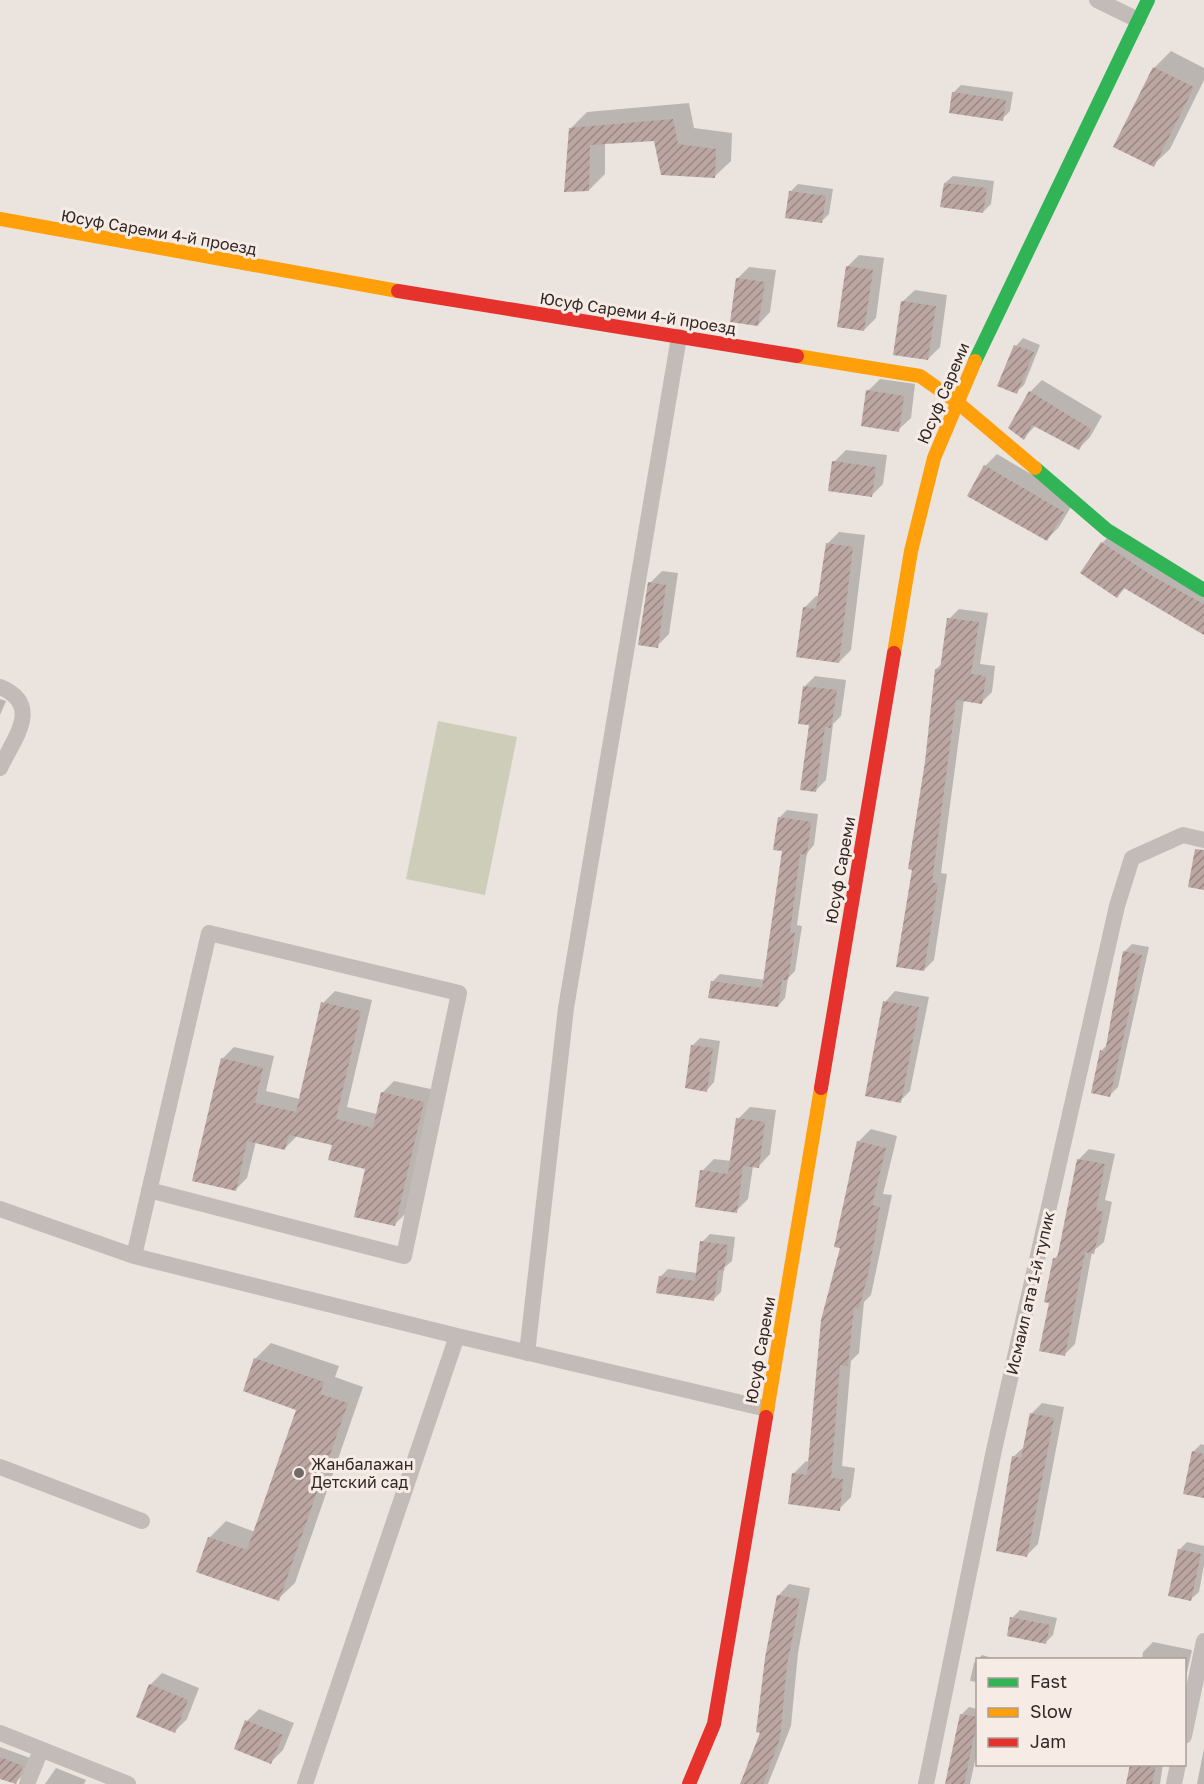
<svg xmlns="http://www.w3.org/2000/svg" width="1204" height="1784" font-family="'Golos Text',sans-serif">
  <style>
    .garden { fill: #cdcdb9 }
    .shadow { fill: #0003 }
    .building { fill: url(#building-hatch) }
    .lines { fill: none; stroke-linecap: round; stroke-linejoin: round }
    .street { stroke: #c2bbb8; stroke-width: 16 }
    .fast { stroke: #30b455; stroke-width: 14 }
    .slow { stroke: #ff9f0a; stroke-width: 14 }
    .jam { stroke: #e5322d; stroke-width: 14 }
    .poi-dot { fill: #726a67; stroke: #f7ece5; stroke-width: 2 }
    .labels { text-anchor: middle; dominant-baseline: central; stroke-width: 6; stroke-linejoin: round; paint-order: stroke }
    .street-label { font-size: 16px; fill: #322927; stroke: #f7ece5 }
    .poi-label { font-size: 16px; fill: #322927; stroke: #f7ece5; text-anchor: start }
  </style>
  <defs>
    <pattern id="building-hatch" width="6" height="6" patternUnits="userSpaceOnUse" patternTransform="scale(1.5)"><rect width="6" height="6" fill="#bca6a2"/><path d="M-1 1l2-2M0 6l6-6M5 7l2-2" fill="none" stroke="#998784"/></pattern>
  </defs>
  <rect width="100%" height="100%" fill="#eae3de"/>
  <path class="garden" d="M438,721L517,737L485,895L406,879Z"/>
  <path class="shadow" d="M1171,51L1204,68V80L1170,149L1153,165L1115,146L1155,67Z
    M961,85L1013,92L1010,111L1002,119L953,93Z
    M689,103L694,128L732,133L731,161L714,177L655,140L605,142V174L589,190L571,128L587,112Z
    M953,176L994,181L991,204L983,212L945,183Z
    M798,184L833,189L829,214L821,222L790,192Z
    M859,255L884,258L876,318L864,330L847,267Z
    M749,267L776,270L770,312L758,325L737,279Z
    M915,290L947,295L940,347L928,359L902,302Z
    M1023,338L1040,345L1024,385L1016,392L999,385L1016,346Z
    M880,379L915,384L911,418L898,430L868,391Z
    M1042,380L1102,416L1090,437L1078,449L1036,425L1024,438L1030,392Z
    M846,450L887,455L883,484L871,496L834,462Z
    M997,454L1075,500L1059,527L1047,539L985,466Z
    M839,532L865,535L851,650L839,662L804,608L816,596H820L827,544Z
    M1113,532L1204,587V633L1126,587L1117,596L1102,543Z
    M662,571L678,573L669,634L657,646L650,583Z
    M959,609L988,613L980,664L995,666L992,692L982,702L964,700L941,873L947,874L934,960L924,970L914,868L936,669L943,663L949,619Z
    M815,676L846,680L841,716L833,724L826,780L815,791L811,724L805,686Z
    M0,699L6,701L0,715Z
    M787,810L818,814L814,845L807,853L797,925L802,926L795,971L788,978L785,998L778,1006L712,982L720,974L765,980L783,850L779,818Z
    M1132,944L1149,947L1118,1087L1110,1095L1101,1051L1108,1044L1124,952Z
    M335,991L372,1000L347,1107L377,1114L382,1093L394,1081L435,1090L406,1213L394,1225L367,1168L334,1144L297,1136L285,1148L256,1141L247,1178L235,1190L222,1059L234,1047L274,1056L266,1091L300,1099L323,1003Z
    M895,991L929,997L910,1091L900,1101L885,1002Z
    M700,1038L720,1041L714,1082L707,1090L692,1046Z
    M750,1107L776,1110L770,1154L758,1167L753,1166L748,1199L736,1211L702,1171L714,1159L732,1161L738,1119Z
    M871,1129L897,1136L883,1194L892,1195L871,1295L864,1302L859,1353L851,1361L842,1466L855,1468L851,1497L839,1509L794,1473L806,1461L809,1462L859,1141Z
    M1089,1149L1115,1154L1105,1200L1112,1202L1104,1242L1092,1252L1075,1344L1065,1354L1051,1301L1054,1259L1060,1253L1079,1159Z
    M710,1234L735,1237L732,1261L724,1268L721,1292L713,1300L660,1277L668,1269L697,1273L702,1242Z
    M271,1343L339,1366L335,1377L363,1387L295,1583L278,1599L209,1538L226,1521L255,1532L298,1409L255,1359Z
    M1042,1403L1064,1407L1038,1544L1027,1555L1013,1457L1025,1446L1031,1414Z
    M1201,1444L1204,1445V1497L1193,1452Z
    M1187,1542L1204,1546V1565L1199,1592L1191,1599L1179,1550Z
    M789,1584L810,1588L798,1653L791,1726L768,1784H741L762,1731L778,1596Z
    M1020,1610L1057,1618L1053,1635L1045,1643L1012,1618Z
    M1153,1642L1192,1650L1184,1686V1660H1142L1143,1652Z
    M982,1655L999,1660H978V1682L970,1681L974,1663Z
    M162,1673L199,1688L187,1719L175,1731L150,1685Z
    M969,1707L978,1709V1747L970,1784H948L961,1715Z
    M259,1709L294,1723L283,1750L271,1762L247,1721Z
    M0,1747L30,1758L23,1775L15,1783L0,1777Z
    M1204,1748V1784H1197Z
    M1131,1764H1163L1160,1784H1127Z
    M56,1768L86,1780L84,1784H45Z"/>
  <path class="building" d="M1153,67L1194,87L1154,167L1113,147Z
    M952,92L1006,100L1003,121L949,113Z
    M673,119L678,144L716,149L715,178L661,175L654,141L590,145L589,191L564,192L569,128Z
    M944,183L987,188L983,213L940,207Z
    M789,191L826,196L822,223L785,218Z
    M846,266L873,270L864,331L837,327Z
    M736,278L765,282L758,326L730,322Z
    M901,301L936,306L928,360L893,355Z
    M1014,345L1034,352L1017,394L997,386Z
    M866,390L904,396L899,432L861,426Z
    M1029,391L1091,429L1079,450L1032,425L1024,440L1008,428Z
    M832,461L876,467L872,497L828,491Z
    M984,465L1064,512L1047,541L967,496Z
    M1101,542L1154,577L1204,604V635L1124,588L1117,598L1080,573Z
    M826,543L853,547L839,663L796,657L803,607L816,609Z
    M648,582L666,585L658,648L638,645Z
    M947,618L979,622L971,674L986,676L982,704L956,700L932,882L938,884L924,971L896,967L912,870L908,869L925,762L935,669H940Z
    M803,686L837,690L831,728L825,727L816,792L800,790L809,725L798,724Z
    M778,817L811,822L807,855L800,854L790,932L795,933L788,980H782L778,1007L708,998L711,981L762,988L782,851L773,850Z
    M1195,849L1204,850V890L1188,887Z
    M1123,951L1142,955L1110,1097L1091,1093L1100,1050L1105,1052Z
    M883,1001L919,1007L901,1103L865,1096Z
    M321,1002L361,1011L336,1119L373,1128L381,1092L424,1102L395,1226L354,1217L365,1169L328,1160L332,1145L289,1135L285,1150L247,1141L236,1191L192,1181L221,1058L263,1068L255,1103L296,1112Z
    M691,1045L713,1048L707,1092L685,1088Z
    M736,1118L765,1122L759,1168L743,1166L737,1213L695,1207L700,1170L728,1174Z
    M857,1141L886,1148L872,1205L880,1207L869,1270L859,1309L854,1307L848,1366L840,1365L831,1478L843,1479L840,1511L788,1504L792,1473L807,1475L821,1320L840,1248L834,1247Z
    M1077,1159L1105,1164L1096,1210L1103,1212L1094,1254L1085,1252L1065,1356L1039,1351L1049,1303L1044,1302L1053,1258L1057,1259Z
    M700,1241L728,1245L724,1271L718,1270L714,1301L656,1293L659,1276L695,1281Z
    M254,1358L324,1382L320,1394L348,1403L279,1601L196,1572L208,1537L247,1550L296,1410L243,1391Z
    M1030,1413L1054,1418L1027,1557L996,1551L1012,1456L1021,1458Z
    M1192,1451L1204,1454V1498L1183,1494Z
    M1178,1549L1201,1554L1191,1601L1168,1596Z
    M777,1595L800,1599L787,1665L780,1738L763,1784H740L760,1733L756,1732L765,1658Z
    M1010,1617L1050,1625L1046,1644L1007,1636Z
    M149,1684L188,1700L175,1733L136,1717Z
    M960,1714L978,1717L964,1784H945Z
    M245,1720L283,1735L271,1764L234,1749Z
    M0,1757L23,1766L16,1784L0,1779Z
    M1130,1764H1156L1152,1784H1126Z"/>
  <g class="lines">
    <path class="street" d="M1097,0L1138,20
      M0,687C43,705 14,738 0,768
      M0,1209L134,1256L457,1336L767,1409
      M134,1256L209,933L459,993L404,1256L149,1190
      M527,1353L566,1008L679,337
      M0,1467L142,1521
      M0,1733L128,1784
      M1184,1736L1204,1641
      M27,1784L41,1750
      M305,1784L457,1336
      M926,1784L994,1450L1117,906L1132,858L1183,835L1204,840
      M1174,1784L1178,1764"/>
    <path class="fast" d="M975,361L1148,0
      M1035,468L1107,530L1204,590"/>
    <path class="slow" d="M0,219L398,291
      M797,356L920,376L957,402L1035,468
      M894,653L911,551L934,458L975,361
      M766,1417L821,1088"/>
    <path class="jam" d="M398,291L797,356
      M821,1088L894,653
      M689,1784L714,1724L766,1417"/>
  </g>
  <circle class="poi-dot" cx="299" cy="1473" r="6"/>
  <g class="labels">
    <g class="street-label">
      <text transform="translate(159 232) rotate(10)">Юсуф Сареми 4-й проезд</text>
      <text transform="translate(638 313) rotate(9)">Юсуф Сареми 4-й проезд</text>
      <text transform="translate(943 393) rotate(-67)">Юсуф Сареми</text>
      <text transform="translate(840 870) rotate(-80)">Юсуф Сареми</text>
      <text transform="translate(1030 1293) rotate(-77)">Исмаил ата 1-й тупик</text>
      <text transform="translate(760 1350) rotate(-80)">Юсуф Сареми</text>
    </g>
    <g class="poi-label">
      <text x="311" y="1464">Жанбалажан<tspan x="311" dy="18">Детский сад</tspan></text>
    </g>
  </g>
  <rect x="976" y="1658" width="210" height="108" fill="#f7ece5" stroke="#a89e99" stroke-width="1.5"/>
  <rect x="988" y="1678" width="30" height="9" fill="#30b455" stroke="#a89e99" stroke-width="1.5"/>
  <text x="1030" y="1688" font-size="18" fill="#322927">Fast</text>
  <rect x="988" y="1708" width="30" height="9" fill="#ff9f0a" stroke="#a89e99" stroke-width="1.5"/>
  <text x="1030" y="1718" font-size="18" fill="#322927">Slow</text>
  <rect x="988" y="1738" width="30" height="9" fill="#e5322d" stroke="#a89e99" stroke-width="1.5"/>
  <text x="1030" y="1748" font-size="18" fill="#322927">Jam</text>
</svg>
